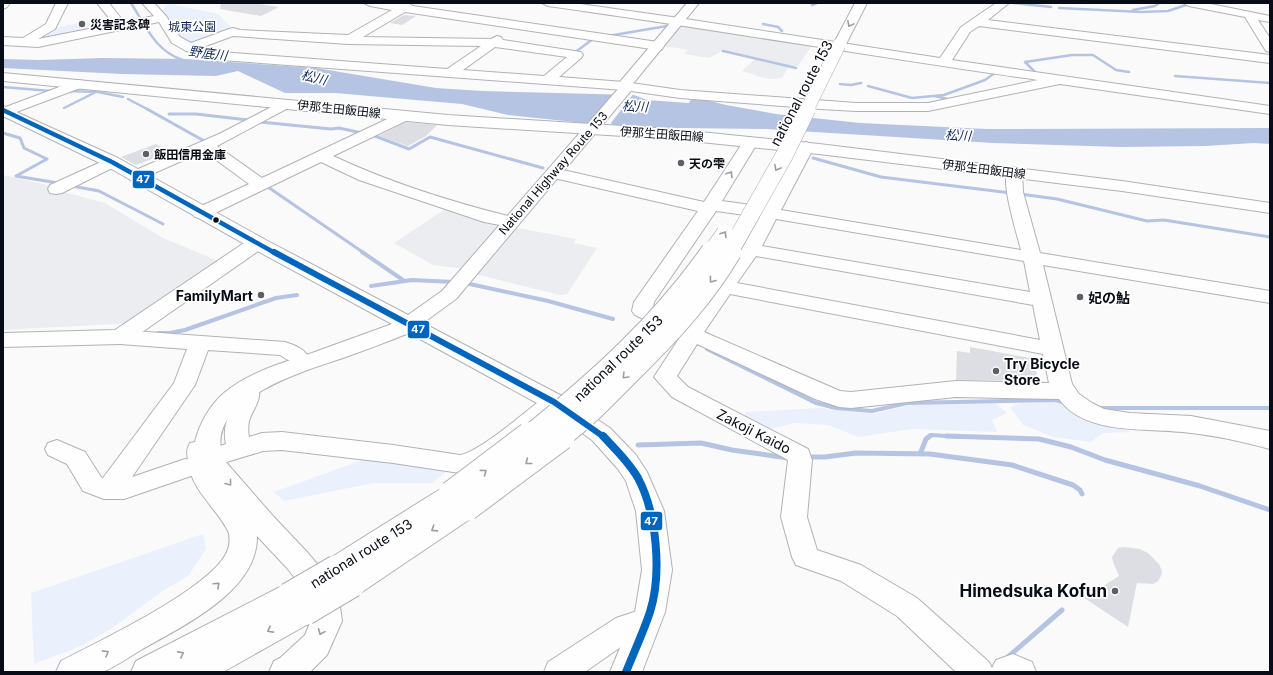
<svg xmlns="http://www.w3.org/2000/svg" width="1273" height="675" font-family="Inter,'Noto Sans JP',sans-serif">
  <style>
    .built { fill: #ebedf1 }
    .green { fill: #eaf0fc }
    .water { fill: #b5c4e3 }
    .pier { fill: #fafafa }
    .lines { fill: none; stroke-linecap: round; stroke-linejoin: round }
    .stream-far3 { stroke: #b5c4e3; stroke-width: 2.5 }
    .stream-far2 { stroke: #b5c4e3; stroke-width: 3 }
    .stream-far1 { stroke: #b5c4e3; stroke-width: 4 }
    .stream { stroke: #b5c4e3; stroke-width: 5 }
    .building { fill: #dcdee4 }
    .minor-casing { stroke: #afb2b7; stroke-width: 2 }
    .major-casing { stroke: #afb2b7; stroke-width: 2 }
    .highway-casing { stroke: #afb2b7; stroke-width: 2 }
    .minor { fill: #fefefe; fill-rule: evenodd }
    .major { fill: #fefefe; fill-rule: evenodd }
    .highway { fill: #fefefe; fill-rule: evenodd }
    .highway-bridge-far3-casing { stroke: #afb2b7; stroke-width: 14; stroke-linecap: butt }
    .highway-bridge-far2-casing { stroke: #afb2b7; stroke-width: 18; stroke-linecap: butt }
    .highway-bridge-far1-casing { stroke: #afb2b7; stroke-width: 24; stroke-linecap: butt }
    .highway-bridge-casing { stroke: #afb2b7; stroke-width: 30; stroke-linecap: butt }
    .highway-bridge-far3 { stroke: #fefefe; stroke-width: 13 }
    .highway-bridge-far2 { stroke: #fefefe; stroke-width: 17 }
    .highway-bridge-far1 { stroke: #fefefe; stroke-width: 22 }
    .highway-bridge { stroke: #fefefe; stroke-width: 28 }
    .bus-1-far2-casing { stroke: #fff; stroke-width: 7 }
    .bus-1-far1-casing { stroke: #fff; stroke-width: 9 }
    .bus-1-casing { stroke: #fff; stroke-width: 11 }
    .bus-1-far2 { stroke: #0065bd; stroke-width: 4.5 }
    .bus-1-far1 { stroke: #0065bd; stroke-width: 6 }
    .bus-1 { stroke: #0065bd; stroke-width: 8 }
    .oneway { stroke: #9b9da1 }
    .poi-dot { fill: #5c5f66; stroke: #fff; stroke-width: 1.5 }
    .bus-dot { fill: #070c16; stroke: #fff; stroke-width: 1.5 }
    .labels { text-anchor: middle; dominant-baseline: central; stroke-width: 3.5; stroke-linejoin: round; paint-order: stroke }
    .far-poi-label { font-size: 12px; font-weight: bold; fill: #070c16; stroke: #fff; text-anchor: start }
    .far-park-label { font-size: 12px; fill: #0f2559; stroke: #fff }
    .far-street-label { font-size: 12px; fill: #070c16; stroke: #fff }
    .far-water-label { font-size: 13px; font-style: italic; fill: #162c61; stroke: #fff }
    .street-label { font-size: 14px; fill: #070c16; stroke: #fff }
    .poi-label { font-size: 14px; font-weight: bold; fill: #070c16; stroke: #fff; text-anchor: start }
    .near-poi-label { font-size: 17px; font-weight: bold; fill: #070c16; stroke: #fff; text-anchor: end }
    .line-badge { stroke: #fff; stroke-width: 1.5 }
    .badge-label { font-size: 11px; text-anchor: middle; font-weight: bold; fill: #fff }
  </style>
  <rect width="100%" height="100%" fill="#fafafa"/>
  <path class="built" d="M691,25L808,45L811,47L798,66H789L782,78L771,79L755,76L756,75L742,71L756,58L722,51L709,58L684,54L688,50L665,46L680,26Z
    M3,175L52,186V189L105,203L163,238L221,262L133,323L3,330Z
    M450,206L503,223L464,269L433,265L394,243Z
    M513,227L576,239L574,243L597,248L567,294L560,295L475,274Z"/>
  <path class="green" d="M170,4L218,14L233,29L193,45L179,39L161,12L165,7Z
    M111,18L116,26L34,41L51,28Z
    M994,402L1007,413L992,420L997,432L912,429L858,437L828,425L795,423L766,430L745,419V412L819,408L875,414L917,403Z
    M1050,402L1060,404L1131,432L1103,433L1091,442L1053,437L1023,425L1010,407L1022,403Z
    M365,459L447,471L433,483H373L284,501L274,492Z
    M203,534L206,549L188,576L161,592L111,629L81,646L34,664L31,593Z"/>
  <path class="water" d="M102,58L186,59L316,68L436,88L483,91L634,95L647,100L689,103L691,99L706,100L726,105L776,114L860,123L987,129L1270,128V144L1254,143L1205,146L1121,147L993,143L766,129L678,128L612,126L508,115L462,104L335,93H285L238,71L216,76L122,74L3,68V59L40,60Z"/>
  <path class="pier" d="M615,92L634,93L611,123L613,125L611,127L589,124Z"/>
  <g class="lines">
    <path class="stream-far3" d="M131,3C145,25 156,52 183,60
      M1013,3L1051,7
      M812,5L817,3
      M1059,8L1142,12L1168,11L1189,4
      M1133,10L1155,6L1159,3
      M763,24L778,27L782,31
      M608,36L667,26
      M723,51L796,68
      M574,53L593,39
      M1037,74L1025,62L1072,55H1093L1116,70L1129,72
      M1175,76L1270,83
      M840,84L851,85L861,83
      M868,86L912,98L944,95L985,80L996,72
      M3,87L51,91
      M67,91L98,92L123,97
      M935,96L951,100
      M128,99L149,110
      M64,108L94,93"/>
    <path class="stream-far2" d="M147,109L206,142
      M169,114H196L248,120
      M260,122L331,129L339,128L362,133
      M3,133L20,138L24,148L47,159L16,176L58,183
      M375,136L409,149L430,137L543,168
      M813,158L881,177L1011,193
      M265,185L364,253
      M72,186L99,191L163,224
      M1020,194L1057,199L1147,221L1164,220L1270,237"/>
    <path class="stream-far1" d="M362,252L403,280
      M465,283L548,301L613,319
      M371,286L412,280L454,282
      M158,333H170L185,330L276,298L297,295
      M707,349L816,403L836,408L872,411L907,403L1056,400L1065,403
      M1098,408H1270
      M928,437L931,435L962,437"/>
    <path class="stream" d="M946,436L1039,439L1071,447L1105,460L1200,486L1270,510
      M638,445L701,443L732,450L788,458
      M920,454L926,439L930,436
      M808,457H825L856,453L930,454L1012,465L1073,485L1080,490L1082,494
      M1008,657L1062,610"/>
  </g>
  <path class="building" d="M221,3H252L279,7L261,16L220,9Z
    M404,15L416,16L402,25L390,23Z
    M406,122L437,125L426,136L408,146L379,136Z
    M156,144L171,152L136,165L121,157Z
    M970,347L1036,359L1037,381L956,380L957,351L970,353Z
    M1124,547L1140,549L1148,553L1159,564L1162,571L1161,576L1158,581L1153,584L1137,583L1128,627L1084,598L1119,576L1113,562L1112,557L1118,548Z"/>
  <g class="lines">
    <g class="minor-casing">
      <path id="minor" d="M56,3H68L55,29L38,39L114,24L97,3H109L124,22L154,16L142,3H154L166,16L180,37L191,43L229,29L233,28L240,30L348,35L392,10L370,6L364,3L402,4L408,3L413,6L658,42L662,43L664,46L662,49L658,50L405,12L363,37L491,39L497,36L501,37L503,40L581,52L583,55L581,58L559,77L624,82L680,90L856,103H928L1038,80C875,57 712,29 548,6L542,3H573L679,18L940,58L961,27L996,3H1009L988,20L1270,55V63L979,26L970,32L952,60L1270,106V114L1060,84L928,111H856L821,109L680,98L624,90L221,60L186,51L172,43L159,22L38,47L3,45V37L23,38L46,24ZM233,36L348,44L481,46L447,69L221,52L203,47ZM495,47L567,57L544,76L463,70Z
        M1183,3H1206L1270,16V22L1258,20L1270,38V52L1266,51L1245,17L1189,6Z
        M78,80L83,81L85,84L83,87L3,117V108Z
        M285,100L290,101L292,104L290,107L217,146L262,178L400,113L405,112L410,113L412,116L410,119L333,156C391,183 454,203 516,218L519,222L516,226L510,227L484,222L359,180L321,162L207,217L201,218L195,217L192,213L195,209L249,184L204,151L141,179L135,181L129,179L127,176L129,173L219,134Z
        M750,137L755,139L758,142L722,201L765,207L798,147L801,144L806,142L811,144L814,147L781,210L1021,250C1017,234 1000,181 1008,169L1014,167L1020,169L1022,172L1023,192L1040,253L1270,291V303L1043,265L1072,384L1079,394L1092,403L1104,409L1130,413L1191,416L1270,431V449C1244,442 1218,436 1191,433C1151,427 1086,437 1059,399L956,397L851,408L839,407L815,399L697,344L677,376L688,387L709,398L808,449L812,460L807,517L817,550L861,565L917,598L989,662L992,668L996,660L1013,654L1032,662L1036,672H956L897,616L841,581L796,565L792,557L781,517L788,460L672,397L654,377L680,337L635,315L632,311L634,302L698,211L554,178L548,176L546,173L548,170L554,168L704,202L745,139ZM716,211L760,217L742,249L688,324L653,308L654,302ZM776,219L1024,261L1030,292L762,246ZM756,256L1033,305L1040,340L737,283ZM730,294L1043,354L1049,383L956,381L851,392L840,391L704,332Z
        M112,157L118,159L120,162L118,165L62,193L56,194L50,193L48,189L50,185Z
        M120,330L285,342C294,345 303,348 308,356L305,361C294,364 289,361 280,355L208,350L195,385L132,477L185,459L194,461L197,468L194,475L124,499H104L83,491L67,464L48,455L45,449L48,443L57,440L85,452L101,477L103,478L174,383L187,349L120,344L113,342L110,337L113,332Z
        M248,380L256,383C265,397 253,408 249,421C248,427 248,432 249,437L262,433L282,432L393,445L460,455C480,452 527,410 546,396L554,394L562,396L565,402L562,408L498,458L481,468L460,473L393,463L282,450L263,451L220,464L211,461L208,455L211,449L226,444C222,424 229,418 235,401C238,394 236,389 240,383Z
        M646,608L656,612L661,621L656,630L635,637L585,672H544L548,662L616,618Z"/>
    </g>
    <g class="major-casing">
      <path id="major" d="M3,73L448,115L671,129L819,144L1122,181L1270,203V213L1122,191L819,154L671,139L448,125L3,81Z
        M257,237L264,239L267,243L264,247L128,342L120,344L3,347V333L115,330L250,239Z"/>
    </g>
    <g class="highway-casing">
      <path id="highway" d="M3,3H10L7,7L3,9Z
        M687,3H699L631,86L632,89L630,92L456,299L423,323L562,396L610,428L636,455L647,472L664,511L672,570L665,612L642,672H610L635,612L642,570L636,511L626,481L618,469L592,440L546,408L409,333C387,342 365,350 343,358C304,371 197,402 225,461L273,516L307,552L323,571L322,569L327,560L442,488L452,485L462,488L465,495L464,497L476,499L480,507L476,515L362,592L352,596L342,592L337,583L338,581L330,579L338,592L342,621L327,655L310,672H269L274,661L280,658L305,635L310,623L223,672H131L136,661L278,588L289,584L300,588L303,598L309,599V596L287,568L257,536C258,592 182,626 141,650C132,655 111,670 101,672C90,674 68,672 56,672L61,661C97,642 217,586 228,549C230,545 230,535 228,531C215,506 191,490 188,461C187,453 186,450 190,443L195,442C199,424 210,405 224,393C249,372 282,363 312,353C339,343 365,334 392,324L250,247L106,166L3,116V106L118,158L264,239L408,315L442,291L618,89L617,86L619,83Z
        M855,3H867L844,48H834L833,45Z"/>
    </g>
    <use href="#minor" class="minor"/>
    <use href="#major" class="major"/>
    <use href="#highway" class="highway"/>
    <g class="highway-bridge-far3-casing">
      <path id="highway-bridge-far3" d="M807,110L839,45"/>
    </g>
    <g class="highway-bridge-far2-casing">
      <path id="highway-bridge-far2" d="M711,253L725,233
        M729,253L784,156L807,109"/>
    </g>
    <g class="highway-bridge-far1-casing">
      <path id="highway-bridge-far1" d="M529,437C597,382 662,324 712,252
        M560,437C588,416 611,391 635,367C671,331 704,296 730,252"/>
    </g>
    <g class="highway-bridge-casing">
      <path id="highway-bridge" d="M452,495L530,436
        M466,507L561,436
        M289,597L337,569
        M305,611L352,583"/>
    </g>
    <use href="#highway-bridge-far3" class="highway-bridge-far3"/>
    <use href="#highway-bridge-far2" class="highway-bridge-far2"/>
    <use href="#highway-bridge-far1" class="highway-bridge-far1"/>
    <use href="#highway-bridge" class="highway-bridge"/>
    <g class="bus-1-far2-casing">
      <path id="bus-1-far2" d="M3,110L112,162L275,253"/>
    </g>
    <g class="bus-1-far1-casing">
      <path id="bus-1-far1" d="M274,252L554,402L604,437"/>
    </g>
    <g class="bus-1-casing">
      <path id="bus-1" d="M603,436C615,449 629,462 638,478C657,514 662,574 650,612C643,633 634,652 626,672"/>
    </g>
    <use href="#bus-1-far2" class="bus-1-far2"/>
    <use href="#bus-1-far1" class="bus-1-far1"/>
    <use href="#bus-1" class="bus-1"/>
  </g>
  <defs><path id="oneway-chevron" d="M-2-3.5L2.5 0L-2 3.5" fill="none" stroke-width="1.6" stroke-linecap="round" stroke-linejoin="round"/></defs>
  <g class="oneway">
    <use href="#oneway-chevron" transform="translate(850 24) rotate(118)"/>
    <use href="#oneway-chevron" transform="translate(777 168) rotate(119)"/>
    <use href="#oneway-chevron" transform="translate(730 174) rotate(-58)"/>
    <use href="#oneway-chevron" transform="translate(724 234) rotate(-58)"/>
    <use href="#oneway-chevron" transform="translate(712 280) rotate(127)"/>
    <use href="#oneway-chevron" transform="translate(625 376) rotate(135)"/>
    <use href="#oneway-chevron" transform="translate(528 462) rotate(142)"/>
    <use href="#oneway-chevron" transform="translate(484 472) rotate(-37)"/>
    <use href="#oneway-chevron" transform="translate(229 483) rotate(52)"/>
    <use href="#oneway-chevron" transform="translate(434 529) rotate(147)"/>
    <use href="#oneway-chevron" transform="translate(217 585) rotate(-43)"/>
    <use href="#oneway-chevron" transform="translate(270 630) rotate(152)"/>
    <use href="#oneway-chevron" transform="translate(321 632) rotate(114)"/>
    <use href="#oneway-chevron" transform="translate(106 653) rotate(-29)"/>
    <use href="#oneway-chevron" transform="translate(181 654) rotate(-28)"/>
  </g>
  <g class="poi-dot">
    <circle cx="82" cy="24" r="4"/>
    <circle cx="146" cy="154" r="4"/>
    <circle cx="681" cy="163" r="4"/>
    <circle cx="261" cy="295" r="4"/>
    <circle cx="1080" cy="297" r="4"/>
    <circle cx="996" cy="371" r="4"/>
    <circle cx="1115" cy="591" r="4"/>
  </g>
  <circle class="bus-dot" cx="216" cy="220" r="3.5"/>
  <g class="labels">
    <g class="far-poi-label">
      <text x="90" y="24">災害記念碑</text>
      <text x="154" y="154">飯田信用金庫</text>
      <text x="689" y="163">天の雫</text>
    </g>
    <g class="far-park-label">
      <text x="192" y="26">城東公園</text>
    </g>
    <g class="far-street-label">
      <text transform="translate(339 109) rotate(6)">伊那生田飯田線</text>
      <text transform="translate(662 134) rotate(4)">伊那生田飯田線</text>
      <text transform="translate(984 169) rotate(7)">伊那生田飯田線</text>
      <text transform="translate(553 173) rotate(-49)">National Highway Route 153</text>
    </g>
    <g class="far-water-label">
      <text transform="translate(208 53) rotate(7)">野底川</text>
      <text transform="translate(314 77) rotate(14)">松川</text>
      <text transform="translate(635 106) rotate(3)">松川</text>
      <text transform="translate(958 135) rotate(3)">松川</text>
    </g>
    <g class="street-label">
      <text transform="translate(801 93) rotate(-62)">national route 153</text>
      <text transform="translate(618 358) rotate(-44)">national route 153</text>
      <text transform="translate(754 431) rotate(27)">Zakoji Kaido</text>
      <text transform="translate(361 553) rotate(-32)">national route 153</text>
    </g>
    <g class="poi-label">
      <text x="253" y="295" text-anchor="end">FamilyMart</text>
      <text x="1088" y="297">妃の鮎</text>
      <text x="1004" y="363">Try Bicycle<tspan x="1004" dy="16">Store</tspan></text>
    </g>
    <g class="near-poi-label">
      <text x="1107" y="591">Himedsuka Kofun</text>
    </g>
  </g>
  <g class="line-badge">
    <rect x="132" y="170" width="23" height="19" rx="4" fill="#0065bd"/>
    <rect x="407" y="320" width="23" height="19" rx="4" fill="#0065bd"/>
    <rect x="640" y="511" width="23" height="20" rx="4" fill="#0065bd"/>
  </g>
  <g class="badge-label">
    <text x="143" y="183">47</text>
    <text x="418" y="333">47</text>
    <text x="651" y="525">47</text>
  </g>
  <rect width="1273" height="675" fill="none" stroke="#070c16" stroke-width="8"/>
</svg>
